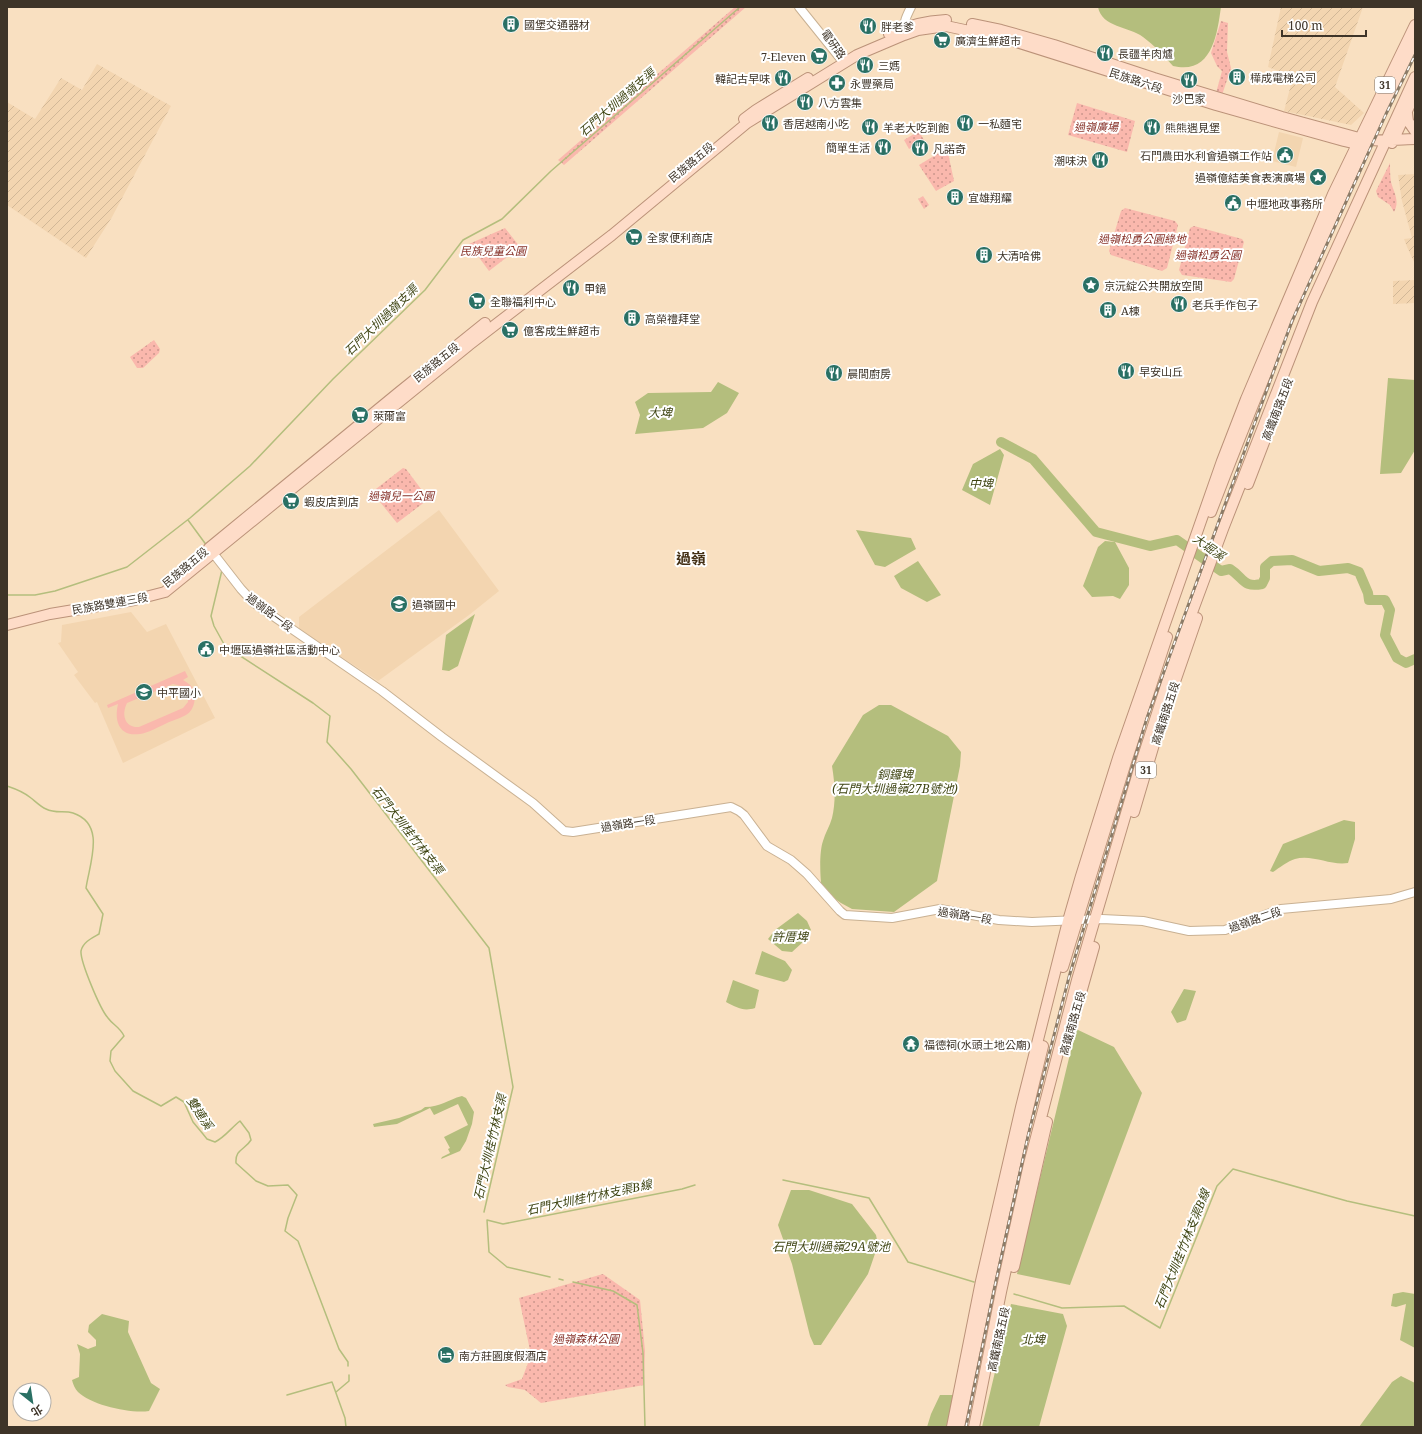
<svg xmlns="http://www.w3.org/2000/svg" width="1422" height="1434" font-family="'Noto Serif','Noto Sans TC',serif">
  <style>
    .built { fill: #f3d5b0 }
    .industrial { fill: url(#industrial-furrows) }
    .grass { fill: url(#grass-dots) }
    .garden { fill: #fab8ad; fill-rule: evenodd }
    .water { fill: #b4be7d }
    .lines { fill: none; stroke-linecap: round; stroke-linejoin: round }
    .stream { stroke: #b4be7d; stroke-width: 1.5 }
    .river { stroke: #b4be7d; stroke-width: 10 }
    .minor-casing { stroke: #c9b193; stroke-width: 10 }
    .major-casing { stroke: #bb9279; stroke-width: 12 }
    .minor { stroke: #fff; stroke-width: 8 }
    .major { stroke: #fedcc8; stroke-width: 10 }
    .rail-casing { stroke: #8c7c68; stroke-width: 3 }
    .rail { stroke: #fff; stroke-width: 1.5; stroke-dasharray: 4.5; stroke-linecap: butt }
    .labels { text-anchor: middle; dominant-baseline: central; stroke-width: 4; stroke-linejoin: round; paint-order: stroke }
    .shield { fill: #fff; stroke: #787168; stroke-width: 1 }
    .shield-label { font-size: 10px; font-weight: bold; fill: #3e3428 }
    .poi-label { font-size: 11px; fill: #3e3428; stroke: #fff; text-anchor: start }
    .street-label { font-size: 11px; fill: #3e3428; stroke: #fff }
    .park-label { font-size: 11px; font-style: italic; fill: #863128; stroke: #fff }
    .water-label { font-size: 12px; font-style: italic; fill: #3e4412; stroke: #fff }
    .district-label { font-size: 15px; font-weight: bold; fill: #443016; stroke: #fff }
  </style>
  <defs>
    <pattern id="industrial-furrows" width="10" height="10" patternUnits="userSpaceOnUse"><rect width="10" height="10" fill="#f3d5b0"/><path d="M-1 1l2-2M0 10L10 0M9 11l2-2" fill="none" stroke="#d1b797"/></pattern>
    <pattern id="grass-dots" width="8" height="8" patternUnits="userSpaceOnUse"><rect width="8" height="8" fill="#fab8ad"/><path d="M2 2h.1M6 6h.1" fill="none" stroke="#cc968d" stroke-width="1.8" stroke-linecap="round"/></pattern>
  </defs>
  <rect width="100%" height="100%" fill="#f9e0c1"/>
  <path class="built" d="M1279,132L1303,138L1296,167L1272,161Z
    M439,510L499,591L469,615L378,681L299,629V617Z
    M131,612L147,632L166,624L215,718L123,763L97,702L95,703L74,675L78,672L58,643L61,642L62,625Z"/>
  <path class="industrial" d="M1281,7H1363L1335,87L1364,113L1351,125L1284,111L1293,77L1268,67Z
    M97,64L171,106L112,217L86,258L7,205V102L35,119L61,78L82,90Z
    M1415,174V264L1407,247L1404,239L1412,238L1402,201L1398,175Z
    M1415,280V303L1393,304V281Z"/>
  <path class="grass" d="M735,7H746L564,165L558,160Z
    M1221,21L1228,23L1227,52L1231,68L1222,95L1216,93L1222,71L1217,66L1211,53Z
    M1077,103L1135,121L1127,152L1068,135Z
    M919,131L924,140L909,149L904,140Z
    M947,148L954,181L936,191L919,165Z
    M1390,163C1390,169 1390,176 1391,182C1394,193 1400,201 1394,212L1390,205L1378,197L1376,191Z
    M923,196L929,205L924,209L918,199Z
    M1125,208L1175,221L1178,225L1167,268L1162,271L1111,255L1109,251L1121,211Z
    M1194,226L1242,239L1244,242L1234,279L1231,282L1182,275L1179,270L1190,228Z
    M505,228L520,247L489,271L469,244Z
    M154,340L160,349L159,353L143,368H137L130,357Z
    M403,468L406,469L427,497L426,501L397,523L372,492Z
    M603,1274L640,1300L645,1351L644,1385L541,1403L525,1390L508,1387L505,1385L522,1379L531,1355L519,1298Z"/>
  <path class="garden" d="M185,671L188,677L183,680C186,682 190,684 192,687C197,696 195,710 186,715C179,719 170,721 163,725C156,728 148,733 140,734C119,737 114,721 118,704L108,708L107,705ZM173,684L181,686L187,692L188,702L183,708L139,727C125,728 121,715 127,703Z"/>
  <path class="water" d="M1098,7H1221C1217,35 1212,75 1173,66C1164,56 1154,45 1143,37C1129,26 1102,28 1098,7Z
    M1388,378L1415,380V450L1401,473L1380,474Z
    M718,382L739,393L727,413L703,428L635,434L640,415L635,402L648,393L711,392Z
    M1000,449L1004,455L990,505L962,490L973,464Z
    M856,530L911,538L916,549L885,567L875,565Z
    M1105,541L1115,542L1129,568V585L1120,599L1113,596L1092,597L1083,586L1098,547Z
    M918,561L941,595L927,602L901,588L894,576Z
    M475,614L458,666L449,671L442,670L446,635Z
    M879,705H891L948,736L961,752L960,766L937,881L894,912L852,909L841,903L822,890C820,879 819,852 823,841C825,833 830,826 832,818C836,801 835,784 832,766L863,715Z
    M1344,820L1355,822V839L1348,863C1331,866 1312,854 1295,859C1288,861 1279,868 1273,872L1270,871L1283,844Z
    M798,913L807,921L811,930L803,942L792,952L782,951L768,939L775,930Z
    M762,951L785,961L792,970L788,980L784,982L755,974Z
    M733,980L759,990L755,1008C743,1012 736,1007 726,1002Z
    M1184,989L1196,991L1186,1020L1177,1023L1171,1012Z
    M1076,1029L1114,1047L1142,1093L1070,1285L1017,1274Z
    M462,1096L466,1098L474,1112L472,1124L466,1141L460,1151L441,1159L442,1157L450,1153L448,1149L450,1148L444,1137L468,1125L458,1104L434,1115L430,1108L397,1124L374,1127L373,1124L399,1118L421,1110L425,1107C441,1107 447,1100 462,1096Z
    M791,1190H809L852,1204L876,1235L878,1245L868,1274L821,1345H814L810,1336L792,1264L778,1225Z
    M1403,1292L1415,1294V1348L1400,1340L1406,1304L1396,1307L1391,1306L1393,1294Z
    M1011,1304L1063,1314L1067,1326L1039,1427H982Z
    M102,1314L129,1321L128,1332L151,1383L160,1389L149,1411C131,1414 91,1405 78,1392C75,1389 73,1384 72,1380L79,1377L80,1354L77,1344L88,1349L96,1346V1340L88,1332L89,1325Z
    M1401,1376L1415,1383V1427H1359L1392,1382Z
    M940,1395H953L948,1427H927L931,1414Z"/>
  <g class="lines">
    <path class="stream" d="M188,520L207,546
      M222,570L211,616L214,626L225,646L313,703L330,716L327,742L351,769L489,948L513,1087L484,1212
      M7,595H35L55,591L127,567L190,518L250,466L333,379L425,290L463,240L502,219L551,171L740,7
      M7,786C16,789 24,792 31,798C36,802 41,807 46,809C56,814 64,810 73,813C106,824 90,862 86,888L103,914L99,934C92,938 83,942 81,951C80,961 100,1009 108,1018C113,1025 120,1027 124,1036L111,1051L110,1061L115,1071L133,1091L161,1106L176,1097L184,1102L193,1122L203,1134L207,1139L215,1142C225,1137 231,1128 240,1121L249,1133L251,1140C245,1150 235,1149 236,1163L256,1181L268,1186L288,1185L297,1195L288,1218L285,1231L298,1241L339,1349L348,1362V1366
      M783,1180L869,1198L908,1262L974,1282
      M487,1220L503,1224L682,1189L695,1185
      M487,1220L489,1252L507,1267L550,1277
      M559,1279L563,1280
      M573,1282L613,1291L637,1305L643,1353L645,1427
      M1014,1294L1062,1308L1124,1306L1160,1328L1217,1186L1233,1169L1347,1201L1415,1216
      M336,1392L349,1381V1375
      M287,1395L332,1382L345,1418L346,1427"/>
    <path class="river" d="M1001,442L1033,459L1096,532L1150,546L1177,540L1221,571L1230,569C1244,578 1243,588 1262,584L1265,578V567L1272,561L1292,560L1319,571L1348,568L1359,572L1368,593L1369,600H1385L1390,610L1385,635L1397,658L1406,663L1415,659"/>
    <g class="minor-casing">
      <path id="minor" d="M799,7L840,58L846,62
        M904,32C903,23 907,15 911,7
        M213,553L241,589L254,603L382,691L442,737L533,803L564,831L573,832L731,807L739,811L744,815L767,846L791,860L807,874L840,911L845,915L892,918L940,909L999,920L1032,922L1102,919L1143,921L1189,931L1225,930L1281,909L1391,899L1415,892"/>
    </g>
    <g class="major-casing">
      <path id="major" d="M972,24L1001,30L1054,45L1154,78L1282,117L1359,138C1378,143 1396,139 1415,139
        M889,34C908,25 925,21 946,20
        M1407,113L1408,121L1415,131
        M744,119L756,110L808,78
        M1392,143L1415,94
        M1248,484L1276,411
        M1211,512C1259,387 1310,263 1367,141C1382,109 1399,76 1415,44
        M209,548L398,393L485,323
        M7,625L50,614L134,600L165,592L469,345L612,235L747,123L857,55L904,35L918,30L946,26L1007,39L1216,105L1344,141L1357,144L1367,140
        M1170,696L1197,618
        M1134,812L1160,724
        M1063,967L1126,762L1167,637
        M1075,1014L1094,947
        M1014,1267L1047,1122
        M952,1427L981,1281L1021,1107L1068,921L1081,876L1118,758L1222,461L1246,399L1333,194L1415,25
        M959,1427C985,1300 1012,1172 1043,1046
        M974,1427L1001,1292L1029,1164L1077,980L1140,766L1173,664L1223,529L1312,302L1415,77"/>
    </g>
    <use href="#minor" class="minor"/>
    <use href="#major" class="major"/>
    <g class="rail-casing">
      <path id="rail" d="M966,1427L994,1290L1028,1136L1069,977L1147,718L1292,321L1386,114L1415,55"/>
    </g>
    <use href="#rail" class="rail"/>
  </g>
  <defs>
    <g id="building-disc" transform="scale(0.9)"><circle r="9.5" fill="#2a7064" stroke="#fff"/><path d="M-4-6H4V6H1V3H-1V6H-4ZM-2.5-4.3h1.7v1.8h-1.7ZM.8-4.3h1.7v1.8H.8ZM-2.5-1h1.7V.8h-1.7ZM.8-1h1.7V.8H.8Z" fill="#fff"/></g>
    <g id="restaurant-disc" transform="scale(0.9)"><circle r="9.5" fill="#2a7064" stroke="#fff"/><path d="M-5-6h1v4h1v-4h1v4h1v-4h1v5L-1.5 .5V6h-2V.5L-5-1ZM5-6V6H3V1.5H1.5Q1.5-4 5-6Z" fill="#fff"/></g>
    <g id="supermarket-disc" transform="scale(0.9)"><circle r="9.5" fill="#2a7064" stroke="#fff"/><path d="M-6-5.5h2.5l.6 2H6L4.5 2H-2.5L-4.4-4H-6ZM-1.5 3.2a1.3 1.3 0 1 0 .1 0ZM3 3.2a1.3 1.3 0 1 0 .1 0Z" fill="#fff"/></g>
    <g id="pharmacy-disc" transform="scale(0.9)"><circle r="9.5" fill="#2a7064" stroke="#fff"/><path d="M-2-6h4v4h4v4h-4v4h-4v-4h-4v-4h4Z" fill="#fff"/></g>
    <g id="civic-disc" transform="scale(0.9)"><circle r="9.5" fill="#2a7064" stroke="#fff"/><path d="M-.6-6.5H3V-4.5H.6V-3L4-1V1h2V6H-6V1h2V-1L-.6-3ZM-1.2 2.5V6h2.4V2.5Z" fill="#fff"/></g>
    <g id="sight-disc" transform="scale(0.9)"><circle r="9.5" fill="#2a7064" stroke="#fff"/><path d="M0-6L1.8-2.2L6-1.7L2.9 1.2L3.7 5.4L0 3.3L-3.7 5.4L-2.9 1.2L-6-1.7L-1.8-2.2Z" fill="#fff"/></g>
    <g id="school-disc" transform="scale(0.9)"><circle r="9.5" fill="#2a7064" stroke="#fff"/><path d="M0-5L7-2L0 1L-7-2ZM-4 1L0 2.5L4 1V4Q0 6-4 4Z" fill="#fff"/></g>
    <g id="temple-disc" transform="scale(0.9)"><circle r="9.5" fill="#2a7064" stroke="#fff"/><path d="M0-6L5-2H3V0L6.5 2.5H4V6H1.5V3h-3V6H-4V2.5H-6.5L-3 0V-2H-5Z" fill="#fff"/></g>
    <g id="hotel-disc" transform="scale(0.9)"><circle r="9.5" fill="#2a7064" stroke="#fff"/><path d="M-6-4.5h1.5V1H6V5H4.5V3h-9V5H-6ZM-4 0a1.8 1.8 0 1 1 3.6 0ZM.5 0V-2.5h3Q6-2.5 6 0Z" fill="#fff"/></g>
  </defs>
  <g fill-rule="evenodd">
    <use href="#building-disc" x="511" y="24"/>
    <use href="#restaurant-disc" x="868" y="26"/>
    <use href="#supermarket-disc" x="942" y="40"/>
    <use href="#restaurant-disc" x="1105" y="53"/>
    <use href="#supermarket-disc" x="819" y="56"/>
    <use href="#restaurant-disc" x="865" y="65"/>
    <use href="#building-disc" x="1237" y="77"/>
    <use href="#restaurant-disc" x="783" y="78"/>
    <use href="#restaurant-disc" x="1189" y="80"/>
    <use href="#pharmacy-disc" x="837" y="83"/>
    <use href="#restaurant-disc" x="805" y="102"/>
    <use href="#restaurant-disc" x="770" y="123"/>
    <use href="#restaurant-disc" x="965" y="123"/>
    <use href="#restaurant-disc" x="870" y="127"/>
    <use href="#restaurant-disc" x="1152" y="127"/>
    <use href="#restaurant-disc" x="883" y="147"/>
    <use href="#restaurant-disc" x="920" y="148"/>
    <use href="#civic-disc" x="1285" y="155"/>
    <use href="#restaurant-disc" x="1100" y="160"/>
    <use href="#sight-disc" x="1318" y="177"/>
    <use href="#building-disc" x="955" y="197"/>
    <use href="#civic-disc" x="1233" y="203"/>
    <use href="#supermarket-disc" x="634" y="237"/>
    <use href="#building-disc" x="984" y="255"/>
    <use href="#sight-disc" x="1091" y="285"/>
    <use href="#restaurant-disc" x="571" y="288"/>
    <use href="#supermarket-disc" x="477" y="301"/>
    <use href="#restaurant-disc" x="1179" y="304"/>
    <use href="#building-disc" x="1108" y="310"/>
    <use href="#building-disc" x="632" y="318"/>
    <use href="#supermarket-disc" x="510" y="330"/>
    <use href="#restaurant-disc" x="1126" y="371"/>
    <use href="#restaurant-disc" x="834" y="373"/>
    <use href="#supermarket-disc" x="360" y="415"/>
    <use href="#supermarket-disc" x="291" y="501"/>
    <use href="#school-disc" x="399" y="604"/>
    <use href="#civic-disc" x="206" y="649"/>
    <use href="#school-disc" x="144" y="692"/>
    <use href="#temple-disc" x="911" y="1044"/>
    <use href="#hotel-disc" x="446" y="1355"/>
  </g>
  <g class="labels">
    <g class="shield">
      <rect x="1375" y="77" width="20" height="16" rx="3"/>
      <rect x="1136" y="762" width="20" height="16" rx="3"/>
    </g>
    <g class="shield-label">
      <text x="1385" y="85">31</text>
      <text x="1146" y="770">31</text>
    </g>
    <g class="poi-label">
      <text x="524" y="24">國堡交通器材</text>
      <text x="881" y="26">胖老爹</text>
      <text x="955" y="40">廣濟生鮮超市</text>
      <text x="1118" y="53">長疆羊肉爐</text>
      <text x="806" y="56" text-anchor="end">7-Eleven</text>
      <text x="878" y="65">三媽</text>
      <text x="1250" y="77">樺成電梯公司</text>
      <text x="770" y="78" text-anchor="end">韓記古早味</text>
      <text x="850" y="83">永豐藥局</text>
      <text x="1189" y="98" text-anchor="middle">沙巴家</text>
      <text x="818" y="102">八方雲集</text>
      <text x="783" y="123">香居越南小吃</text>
      <text x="978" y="123">一私麵宅</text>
      <text x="883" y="127">羊老大吃到飽</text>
      <text x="1165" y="127">熊熊遇見堡</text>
      <text x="870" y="147" text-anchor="end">簡單生活</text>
      <text x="933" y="148">凡諾奇</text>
      <text x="1272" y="155" text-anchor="end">石門農田水利會過嶺工作站</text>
      <text x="1087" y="160" text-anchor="end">潮味決</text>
      <text x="1305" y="177" text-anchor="end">過嶺億結美食表演廣場</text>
      <text x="968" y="197">宜雄翔耀</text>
      <text x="1246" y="203">中壢地政事務所</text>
      <text x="647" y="237">全家便利商店</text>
      <text x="997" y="255">大清哈佛</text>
      <text x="1104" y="285">京沅綻公共開放空間</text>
      <text x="584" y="288">甲鍋</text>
      <text x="490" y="301">全聯福利中心</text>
      <text x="1192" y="304">老兵手作包子</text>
      <text x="1121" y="310">A棟</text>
      <text x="645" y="318">高榮禮拜堂</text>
      <text x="523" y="330">億客成生鮮超市</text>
      <text x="1139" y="371">早安山丘</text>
      <text x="847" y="373">晨間廚房</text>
      <text x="373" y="415">萊爾富</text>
      <text x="304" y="501">蝦皮店到店</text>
      <text x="412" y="604">過嶺國中</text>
      <text x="219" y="649">中壢區過嶺社區活動中心</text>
      <text x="157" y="692">中平國小</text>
      <text x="924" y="1044">福德祠(水頭土地公廟)</text>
      <text x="459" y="1355">南方莊園度假酒店</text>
    </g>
    <g class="street-label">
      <text transform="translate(834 44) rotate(55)">電研路</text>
      <text transform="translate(1136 80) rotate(18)">民族路六段</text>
      <text transform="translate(691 162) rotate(-40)">民族路五段</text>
      <text transform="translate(436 362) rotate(-39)">民族路五段</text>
      <text transform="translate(1277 409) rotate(-69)">高鐵南路五段</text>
      <text transform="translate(185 567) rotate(-40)">民族路五段</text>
      <text transform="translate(110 603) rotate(-10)">民族路雙連三段</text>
      <text transform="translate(270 612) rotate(37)">過嶺路一段</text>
      <text transform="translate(1165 713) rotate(-72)">高鐵南路五段</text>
      <text transform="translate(628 823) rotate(-9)">過嶺路一段</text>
      <text transform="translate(965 915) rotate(9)">過嶺路一段</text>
      <text transform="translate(1255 919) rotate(-19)">過嶺路二段</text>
      <text transform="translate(1072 1023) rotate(-74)">高鐵南路五段</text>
      <text transform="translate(998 1339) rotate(-78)">高鐵南路五段</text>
    </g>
    <g class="park-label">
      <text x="1096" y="126">過嶺廣場</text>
      <text x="1142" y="238">過嶺松勇公園綠地</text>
      <text x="493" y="250">民族兒童公園</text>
      <text x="1208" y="254">過嶺松勇公園</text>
      <text x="401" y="495">過嶺兒一公園</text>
      <text x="586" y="1338">過嶺森林公園</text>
    </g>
    <g class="water-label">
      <text transform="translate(617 102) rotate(-41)">石門大圳過嶺支渠</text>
      <text transform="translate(381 320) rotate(-44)">石門大圳過嶺支渠</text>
      <text x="660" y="412">大埤</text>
      <text x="981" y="483">中埤</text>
      <text transform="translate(1209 547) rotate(35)">大堀溪</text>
      <text x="895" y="774">銅鑼埤<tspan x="895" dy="14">(石門大圳過嶺27B號池)</tspan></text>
      <text transform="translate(408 830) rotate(52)">石門大圳桂竹林支渠</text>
      <text x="790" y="936">許厝埤</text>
      <text transform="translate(200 1113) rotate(56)">雙連溪</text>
      <text transform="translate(490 1147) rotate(-77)">石門大圳桂竹林支渠</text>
      <text transform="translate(589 1197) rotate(-12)">石門大圳桂竹林支渠B線</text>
      <text x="831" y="1246">石門大圳過嶺29A號池</text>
      <text transform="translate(1182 1249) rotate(-68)">石門大圳桂竹林支渠B線</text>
      <text x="1033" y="1339">北埤</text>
    </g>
    <g class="district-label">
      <text x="691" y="558">過嶺</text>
    </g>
  </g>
  <rect width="1422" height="1434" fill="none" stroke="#3e3428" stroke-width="16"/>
  <g transform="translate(32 1402) rotate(150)"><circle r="19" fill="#ffffff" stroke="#b2aea9"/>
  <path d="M0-3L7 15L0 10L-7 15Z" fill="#2a7064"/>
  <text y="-6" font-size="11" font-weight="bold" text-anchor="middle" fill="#3e3428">北</text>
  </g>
  <path d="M1282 30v6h84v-6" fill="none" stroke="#3e3428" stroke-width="2"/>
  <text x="1288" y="30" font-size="12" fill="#3e3428" stroke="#ffffff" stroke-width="3" paint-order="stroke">100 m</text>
</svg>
